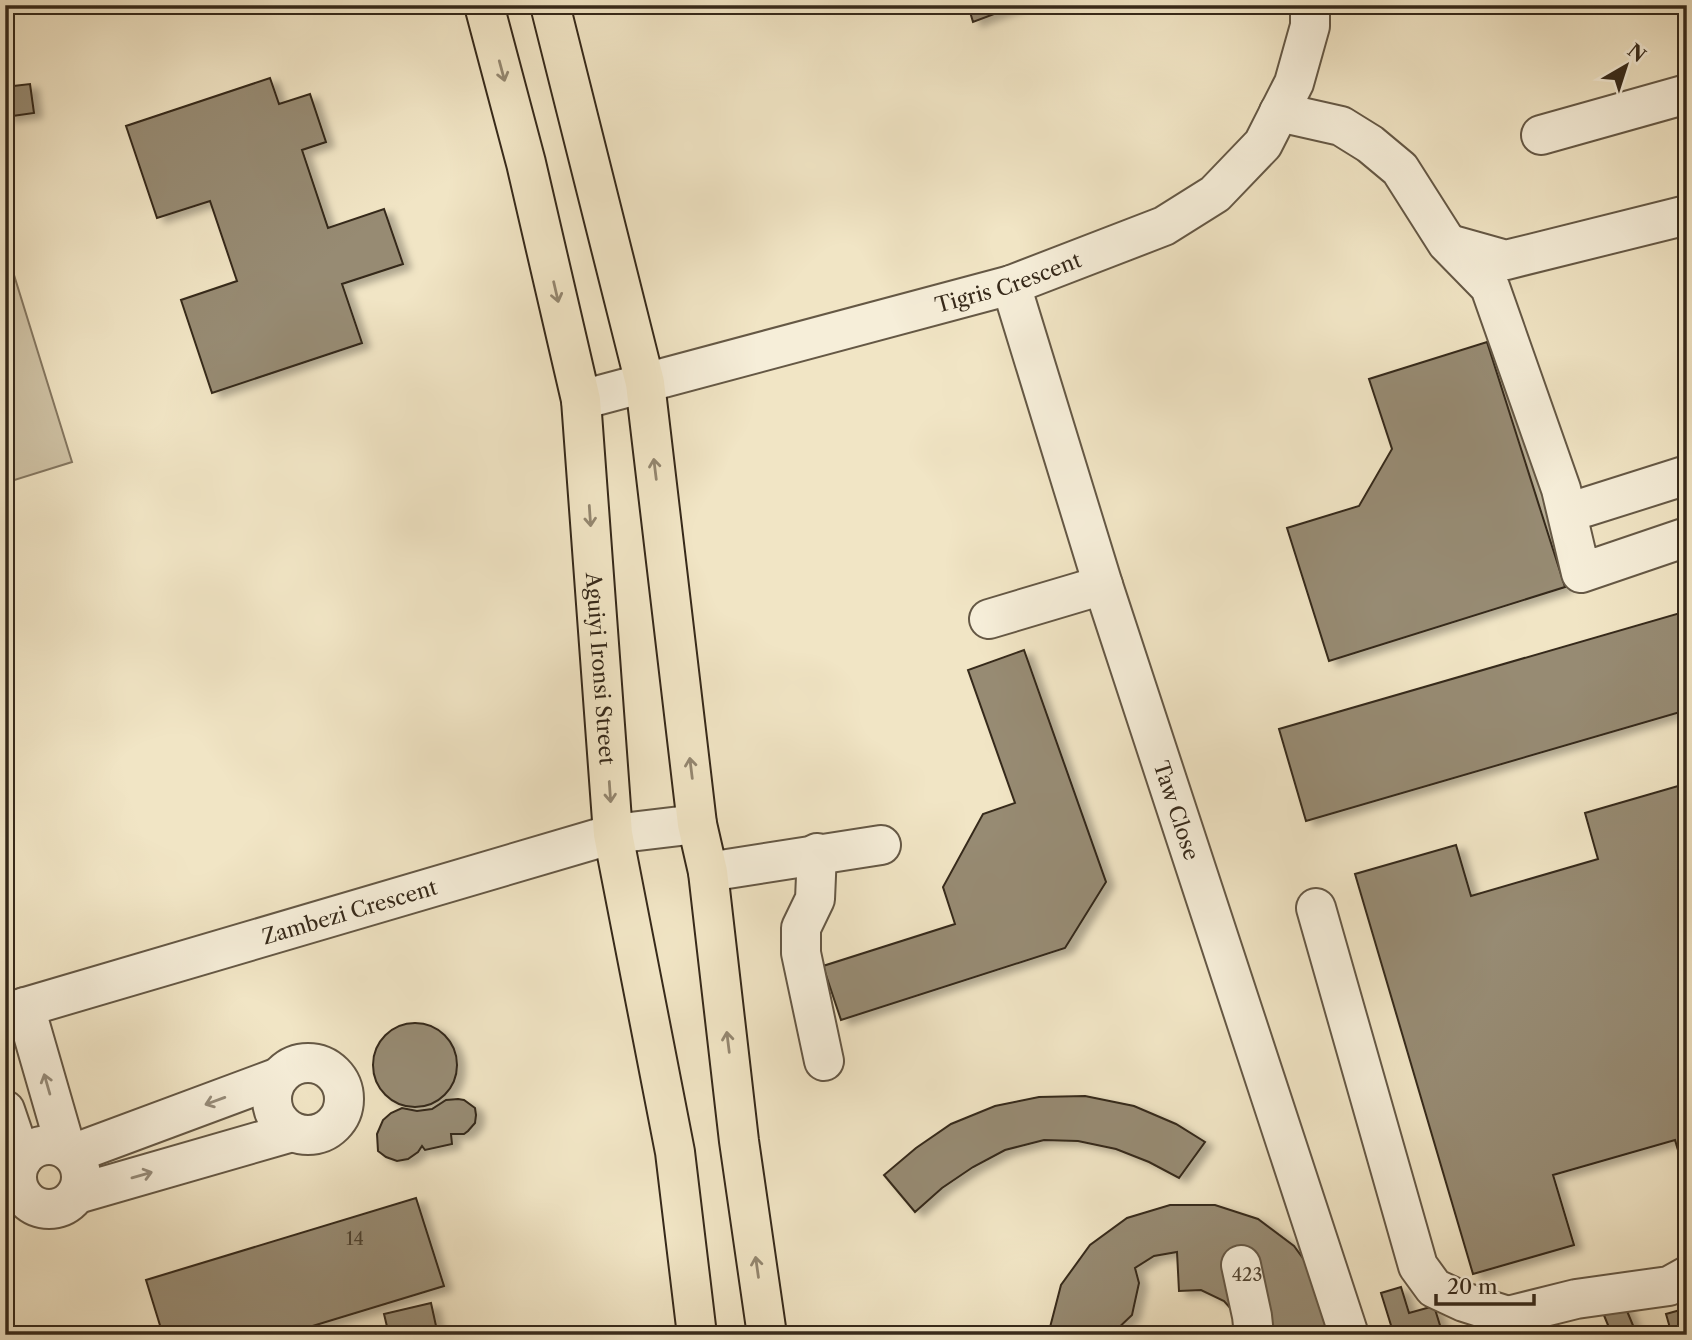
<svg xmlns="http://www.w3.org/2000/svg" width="1692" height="1340" font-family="'Libre Caslon Text',serif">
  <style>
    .green { fill: #d1c5a8; stroke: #847761; stroke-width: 2 }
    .building { fill: #978b73; stroke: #36291a; stroke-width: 2; filter: url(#shadow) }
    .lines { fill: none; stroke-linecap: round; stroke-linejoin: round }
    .minor-casing { stroke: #655845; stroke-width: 42 }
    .major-casing { stroke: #36291a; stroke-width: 42 }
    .minor { stroke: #f6eed9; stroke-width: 38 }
    .major { stroke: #f1e5c5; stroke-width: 38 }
    .oneway { stroke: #948770 }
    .oneway2 { stroke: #968c7a }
    .labels { text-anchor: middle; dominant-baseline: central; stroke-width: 5; stroke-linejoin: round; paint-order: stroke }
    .number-label { font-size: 18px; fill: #4e4230 }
    .street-label { font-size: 21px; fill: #36291a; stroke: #f6eed9 }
  </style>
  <defs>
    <filter id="shadow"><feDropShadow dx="8" dy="4.5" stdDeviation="3.5" flood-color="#0004"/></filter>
  </defs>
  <rect width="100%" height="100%" fill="#f1e5c5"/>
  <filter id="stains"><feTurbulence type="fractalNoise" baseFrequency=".00286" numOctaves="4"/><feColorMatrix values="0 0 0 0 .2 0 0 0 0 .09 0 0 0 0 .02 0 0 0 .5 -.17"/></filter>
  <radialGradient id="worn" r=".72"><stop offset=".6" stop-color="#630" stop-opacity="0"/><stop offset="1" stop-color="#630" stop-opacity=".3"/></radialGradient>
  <path class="green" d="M5,246L72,462L5,483Z"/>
  <path class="building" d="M968,5H1018L973,22Z
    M270,78L279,104L310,94L326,142L302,150L328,228L384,209L403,264L342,284L362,343L212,393L181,300L237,281L210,201L157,218L126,126Z
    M30,84L34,113L5,117V87Z
    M1487,342L1565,587L1329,661L1287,528L1359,506L1392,449L1369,379Z
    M1687,611V710L1306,821L1279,729Z
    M1024,650L1106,882L1065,948L841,1020L823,966L955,924L943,887L983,814L1015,803L968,670Z
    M1685,784L1687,791V1181L1675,1140L1553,1175L1574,1245L1473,1274L1355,874L1456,845L1471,896L1598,859L1585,813Z
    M373 1065a42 42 0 1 1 84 0a42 42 0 1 1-84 0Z
    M1085,1096L1134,1106L1176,1124L1205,1142L1179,1178L1149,1162L1116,1149L1078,1141L1044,1140L1005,1150L973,1167L942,1188L915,1212L884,1175L916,1148L951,1124L995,1106L1039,1097Z
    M458,1099L464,1100L475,1108L476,1115L475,1123L468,1131L464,1134H451L452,1144L425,1150L422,1146L418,1152L408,1159L397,1161L386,1157L378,1151L377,1134L383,1120L391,1113L402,1108L417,1111L432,1109L446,1100Z
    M416,1198L444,1286L283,1335H163L146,1280Z
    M1170,1205H1215L1258,1219L1294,1246L1321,1283L1335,1335H1283V1331L1265,1335L1239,1318L1224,1301L1201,1290L1179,1291L1177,1252L1154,1256L1135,1268L1139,1283L1132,1315L1111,1335H1048L1061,1285L1090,1245L1127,1218Z
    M1401,1287L1409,1313L1434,1306L1443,1335H1394L1381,1293Z
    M1622,1299L1637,1335H1612L1601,1308Z
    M431,1303L438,1335H389L384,1314Z
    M1687,1308V1335H1672L1666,1314Z"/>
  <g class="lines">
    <g class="minor-casing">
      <g id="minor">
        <path d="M1279,112L1341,126L1370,144L1400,169L1447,243L1490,287L1561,489L1581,573L1687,537"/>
        <path d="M1541,135L1687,94"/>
        <path d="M1449,244L1506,260L1687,215"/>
        <path id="s1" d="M1011,285L1103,585L1349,1335"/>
        <path id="s2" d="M581,400L1011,285L1164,226L1215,194L1263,144L1294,83L1310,26V5"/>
        <path d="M1586,507L1687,475"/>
        <path d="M989,619L1103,585"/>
        <path d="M817,853L815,899L801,928V953L824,1061"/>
        <path d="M708,872L881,845"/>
        <path d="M1316,908L1418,1266L1434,1288L1464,1302L1508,1316"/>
        <path d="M25,1007L66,1149"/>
        <path id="s3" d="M5,1013L613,834L697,824"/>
        <circle cx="308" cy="1099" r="36"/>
        <path d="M5,1110L22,1160"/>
        <circle cx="49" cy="1177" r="32"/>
        <path d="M72,1154L279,1077"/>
        <path d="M77,1194L292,1132"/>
        <path d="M1241,1265L1252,1316L1254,1335"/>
        <path d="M1494,1335L1508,1316L1576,1299L1669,1286L1687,1276"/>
      </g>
    </g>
    <g class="major-casing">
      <g id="major">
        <path id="s4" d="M484,5L526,163L581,400L613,834L675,1152L697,1335"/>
        <path d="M550,5L645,383L697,824L708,872L739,1141L767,1335"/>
      </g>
    </g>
    <use href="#minor" class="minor"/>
    <use href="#major" class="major"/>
  </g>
  <defs><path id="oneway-shaft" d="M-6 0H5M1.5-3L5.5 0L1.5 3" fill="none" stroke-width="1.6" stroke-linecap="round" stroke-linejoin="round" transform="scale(1.75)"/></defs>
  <g class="oneway">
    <use href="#oneway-shaft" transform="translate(502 71) rotate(75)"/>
    <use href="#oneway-shaft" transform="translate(556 292) rotate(77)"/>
    <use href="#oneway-shaft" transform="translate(655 469) rotate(-97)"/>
    <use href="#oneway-shaft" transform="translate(590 516) rotate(86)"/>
    <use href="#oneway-shaft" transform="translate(691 768) rotate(-97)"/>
    <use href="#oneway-shaft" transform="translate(610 792) rotate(86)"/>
    <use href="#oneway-shaft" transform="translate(728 1042) rotate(-97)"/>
    <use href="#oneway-shaft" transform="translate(757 1267) rotate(-98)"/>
  </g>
  <g class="oneway2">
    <use href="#oneway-shaft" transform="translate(47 1084) rotate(-106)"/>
    <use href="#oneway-shaft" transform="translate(215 1101) rotate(160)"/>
    <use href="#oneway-shaft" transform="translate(142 1175) rotate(-16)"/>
  </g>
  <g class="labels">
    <g class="number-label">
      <text x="355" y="1239">14</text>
      <text x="1247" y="1275">423</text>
    </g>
    <g class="street-label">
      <text stroke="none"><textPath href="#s2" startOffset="443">Tigris Crescent</textPath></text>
      <text stroke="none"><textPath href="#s4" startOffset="676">Aguiyi Ironsi Street</textPath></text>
      <text stroke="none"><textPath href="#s1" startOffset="551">Taw Close</textPath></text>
      <text stroke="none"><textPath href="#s3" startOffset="359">Zambezi Crescent</textPath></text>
    </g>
  </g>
  <rect width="1692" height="1340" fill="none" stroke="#f1e5c5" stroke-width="28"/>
  <rect x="7" y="7" width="1678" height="1326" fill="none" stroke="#36291a" stroke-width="3.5"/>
  <rect x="14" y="14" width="1664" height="1312" fill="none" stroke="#36291a" stroke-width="2"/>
  <g transform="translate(1626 66) rotate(39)" stroke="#f6eed9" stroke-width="5" paint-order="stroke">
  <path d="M0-5L12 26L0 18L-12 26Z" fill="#36291a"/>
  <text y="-10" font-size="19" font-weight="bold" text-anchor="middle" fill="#36291a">N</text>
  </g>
  <path d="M1436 1294v10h98v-10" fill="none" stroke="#36291a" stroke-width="3.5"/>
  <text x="1447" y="1294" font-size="21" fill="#36291a" stroke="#f6eed9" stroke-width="5" paint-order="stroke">20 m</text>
  <rect width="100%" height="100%" filter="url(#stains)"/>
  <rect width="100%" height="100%" fill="url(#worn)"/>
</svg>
